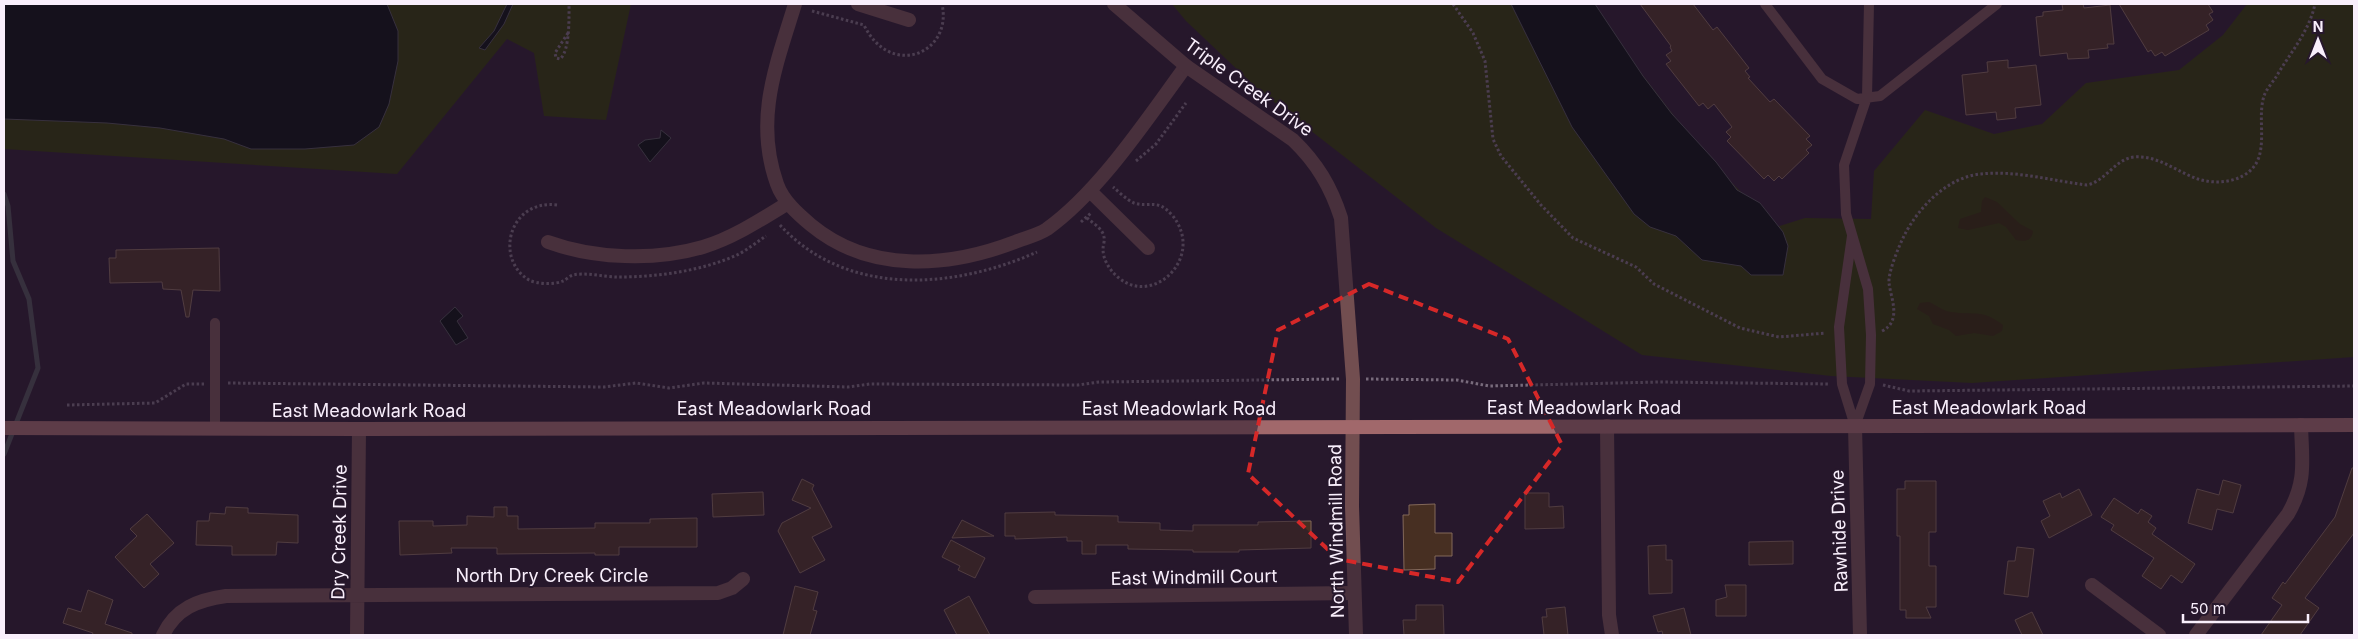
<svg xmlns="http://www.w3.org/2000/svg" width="2358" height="639" font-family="Inter,sans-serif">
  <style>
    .green { fill: #2b3500 }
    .sand { fill: #2e2604 }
    .water { fill: #00090a; stroke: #4b4e53 }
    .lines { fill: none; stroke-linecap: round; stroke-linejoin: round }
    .stream { stroke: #4b4e53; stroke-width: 5 }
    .building { fill: #472f22; stroke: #836859 }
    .path { stroke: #786b7c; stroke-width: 3; stroke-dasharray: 2.5 2.5; stroke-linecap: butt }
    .service { stroke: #724e50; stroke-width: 10 }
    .minor { stroke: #724e50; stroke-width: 14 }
    .tertiary { stroke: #724e50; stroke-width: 14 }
    .secondary { stroke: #a1686b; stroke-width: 14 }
    .marked { fill: none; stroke: #d62828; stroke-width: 4; stroke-dasharray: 10 6; stroke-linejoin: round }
    .labels { text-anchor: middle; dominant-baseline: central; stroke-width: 4; stroke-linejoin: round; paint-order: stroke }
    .street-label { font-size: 18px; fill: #f9effc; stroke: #27182c }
  </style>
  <rect width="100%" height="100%" fill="#27182c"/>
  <path class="green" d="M4,4H631L606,120L544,116L534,53L507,39L397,174L4,149Z
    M1172,4H1588L1705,156L1776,227L1805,218L1871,219L1874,171L1925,110L1994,134L2042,124L2086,83L2179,70L2223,35L2247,4H2354V357L1972,383L1831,376L1642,355L1436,228L1261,92L1186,21Z"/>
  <path class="sand" d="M1985,197L1997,202L2020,224L2033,231C2032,241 2025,242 2016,240L2006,227L1999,223L1968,230L1958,228L1960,219L1981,212L1982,201Z
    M1929,302C1936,305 1943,311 1951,312C1975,316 1980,308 2003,325L2002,331L1993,336L1974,333L1956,336L1949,330L1933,324L1929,316L1917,309L1920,303Z"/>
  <path class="water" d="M4,4H387L398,31V61L389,104L379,127L354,145L305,149H251L224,139L160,128L107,123L4,119Z
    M507,4H513L504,24L485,50L479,48L494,31Z
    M1511,4H1595L1643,76L1672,114L1716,162L1737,190L1760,203L1783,232L1788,246L1783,275H1751L1741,266L1702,260L1676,236L1650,227L1634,214L1572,127Z
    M661,130L671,138L650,162L638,145L645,140L660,138Z
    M455,307L463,316L457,321L468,338L456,345L440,321Z"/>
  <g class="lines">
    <path class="stream" d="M4,194L8,206L13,261L29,299L38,368L4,454"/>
  </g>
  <path class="building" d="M1640,4H1693L1713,30L1717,27L1749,68L1745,71L1750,77L1748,78L1770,102L1774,99L1810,136L1806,139L1812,145L1806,150L1809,153L1782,179L1779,176L1774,181L1768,175L1764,179L1727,141L1731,137L1726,132L1732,127L1714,104L1708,109L1703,103L1699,106L1666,64L1671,61L1666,55L1672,51L1670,47L1671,46Z
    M2062,4H2083L2084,8L2110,5L2114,44H2107L2108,48L2088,50L2089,58L2068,59L2067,53L2040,56L2036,17L2043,16V12L2063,10Z
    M2119,4H2208L2213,12L2209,14L2213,20L2206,25L2209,30L2165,56L2162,52L2155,56L2151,50L2148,52Z
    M2008,60V68L2036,65L2041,105L2015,108L2016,118L1997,120L1996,112L1966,115L1962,75L1988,72L1987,62Z
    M219,248L220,291L193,290L189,317H186L181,290L163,289L162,282L110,283L109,258H116V250Z
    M2352,468H2354V533L2305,598L2319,608L2300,635H2261L2282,605L2272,598L2283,582L2285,584L2335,517Z
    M802,479L814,485L812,489L832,527L812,537L825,560L800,573L778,531L782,523L811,508L792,500Z
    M2223,480L2241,485L2233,513L2217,509L2212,530L2188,523L2197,489L2219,495Z
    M1905,481H1936V532H1929V566H1936V607H1926L1931,618H1906V610H1900V536H1897V489H1905Z
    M2079,489L2092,515L2049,538L2041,521L2050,516L2043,501L2060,493L2062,498Z
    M763,492L764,515L713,517L712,494Z
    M1525,493H1549V507L1563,506L1564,528L1525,529Z
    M2114,498L2138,514L2141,509L2152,516L2148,522L2156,528L2152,534L2195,564L2182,583L2171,575L2161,589L2142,576L2154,558L2111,530L2114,525L2101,517Z
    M1435,504V533H1452V556H1435V569L1404,570L1403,515H1409V505Z
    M226,507L248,508V513L298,515V543L277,542L276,555H232V546L196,545L197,521H209L210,513L225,514Z
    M494,507H507V516H518V529L595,528V523H650V519L697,518V547H619V555H595V553L497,554V548H451L452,553L400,555L399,521H433V526L467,525V516L494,517Z
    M1055,512V515L1118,516V522L1160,523V530L1193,531V525H1258V522L1311,521V548L1239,550V552H1193V550L1128,549V545H1096V554H1082V541H1067V537L1015,539V536H1005V513Z
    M147,514L174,543L150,564L159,574L144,588L115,557L137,536L130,529Z
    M962,520L994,536L952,538Z
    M951,540L985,558L975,578L958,570L960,566L942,557Z
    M1793,541V564L1749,565V542Z
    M1666,545V560H1672V593L1649,594L1648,546Z
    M2017,547L2034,549L2028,597L2004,594L2008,561H2015Z
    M1725,585H1746V616H1716V600L1727,597Z
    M795,586L818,592L813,610L817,611L810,635H783Z
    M88,590L113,600L105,624L132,633V635H92L93,633L63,623L68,608L81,612Z
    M969,596L990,635H957L944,610Z
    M1416,605H1443L1444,635H1404L1403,620H1416Z
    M1565,607L1568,635H1544L1542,617H1547L1546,609Z
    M1684,608L1691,635H1663L1662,631L1658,632L1653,616Z
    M2032,612L2043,635H2022L2015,620Z"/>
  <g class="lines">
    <path class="path" d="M1453,4L1473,33L1485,61L1493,139L1501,156L1541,205L1573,238L1636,267L1654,284L1740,328L1779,337L1826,333
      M812,11L864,25C890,79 953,54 942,4
      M568,33L555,53L556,58L560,59C570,51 569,17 569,4
      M1136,161L1156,144L1186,103
      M557,205C509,199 494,259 529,280C537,284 554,285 563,281C566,280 569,276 573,275C586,272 604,277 618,277C658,277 701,271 737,255C747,250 757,242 766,236
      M1087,218C1093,223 1103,229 1104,237C1105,241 1103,245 1103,249C1103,260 1110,271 1119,278C1154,307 1206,256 1172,215C1157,198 1150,208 1134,203C1127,200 1119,192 1113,187
      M1081,222L1091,213
      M780,225C847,298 954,289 1037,252
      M1882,331C1902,321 1891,299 1889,283C1888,272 1899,246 1904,236C1918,208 1947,177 1981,174C2015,170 2053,181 2087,185C2106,181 2115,159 2134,157C2158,155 2177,172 2198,179C2220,186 2251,181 2259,157C2265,137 2258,115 2264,96C2266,90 2272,83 2276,77C2290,53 2309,32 2315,4
      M1366,379L1457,380L1489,386L1659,382L1829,384
      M228,383L604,387L636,383L669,388L704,383L848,387L870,384L1078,385L1099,382L1340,379
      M1883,385L1909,391L2354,386
      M67,405L155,403L186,384H204"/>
    <path class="service" d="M1765,4L1822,79L1857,99L1880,96L1997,4
      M1852,236L1839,327L1842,384L1855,426
      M215,323V429
      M1855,426L1870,384L1871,335L1868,289L1846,214L1844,165L1867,97L1869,4"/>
    <path class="minor" d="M795,4C776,66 754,119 777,184C783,201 798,214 811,225C869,273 947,268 1015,242C1025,238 1038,235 1047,229C1100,191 1147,119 1186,66
      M858,4L909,20
      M1090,191L1148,248
      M548,242C595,259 655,261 703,247C733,238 762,219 788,203
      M1607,426L1609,615L1612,635
      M1855,426L1860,635
      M2092,585L2159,635
      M1035,597L1354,593
      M163,635C176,608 198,600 226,596L718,593L732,588L743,579
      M357,635L359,429
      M2196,635L2288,514C2307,481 2302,461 2301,425"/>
    <path class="tertiary" d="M1114,4L1186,66L1293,140C1317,163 1331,187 1341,218L1353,379L1352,506L1356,635"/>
    <path class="secondary" d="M4,428L359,429L2354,425"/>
  </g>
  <path d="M0 0H2358V639H0ZM1369,284L1508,339L1562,445L1458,582L1338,559L1248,474L1278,330Z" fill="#27182c" fill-opacity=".55" fill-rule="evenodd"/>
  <path class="marked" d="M1369,284L1508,339L1562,445L1458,582L1338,559L1248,474L1278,330Z"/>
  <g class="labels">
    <g class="street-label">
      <text transform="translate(1249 87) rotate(36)">Triple Creek Drive</text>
      <text x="1584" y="407">East Meadowlark Road</text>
      <text x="1989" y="407">East Meadowlark Road</text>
      <text x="774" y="408">East Meadowlark Road</text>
      <text x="1179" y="408">East Meadowlark Road</text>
      <text x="369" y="410">East Meadowlark Road</text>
      <text transform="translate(1336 531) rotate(-91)">North Windmill Road</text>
      <text transform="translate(1839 531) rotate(-92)">Rawhide Drive</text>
      <text transform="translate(339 532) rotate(-89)">Dry Creek Drive</text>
      <text x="552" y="575">North Dry Creek Circle</text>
      <text transform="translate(1194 577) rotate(-1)">East Windmill Court</text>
    </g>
  </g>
  <rect width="2358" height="639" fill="none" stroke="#f9effc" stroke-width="10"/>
  <g transform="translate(2318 40)" stroke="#27182c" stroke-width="4" paint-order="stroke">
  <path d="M0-4L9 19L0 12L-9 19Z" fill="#f9effc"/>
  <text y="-8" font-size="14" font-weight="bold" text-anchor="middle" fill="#f9effc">N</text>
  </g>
  <path d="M2183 614v8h125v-8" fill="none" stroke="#f9effc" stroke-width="2.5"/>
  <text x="2190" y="614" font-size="15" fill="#f9effc" stroke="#27182c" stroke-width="4" paint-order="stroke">50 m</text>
</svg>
